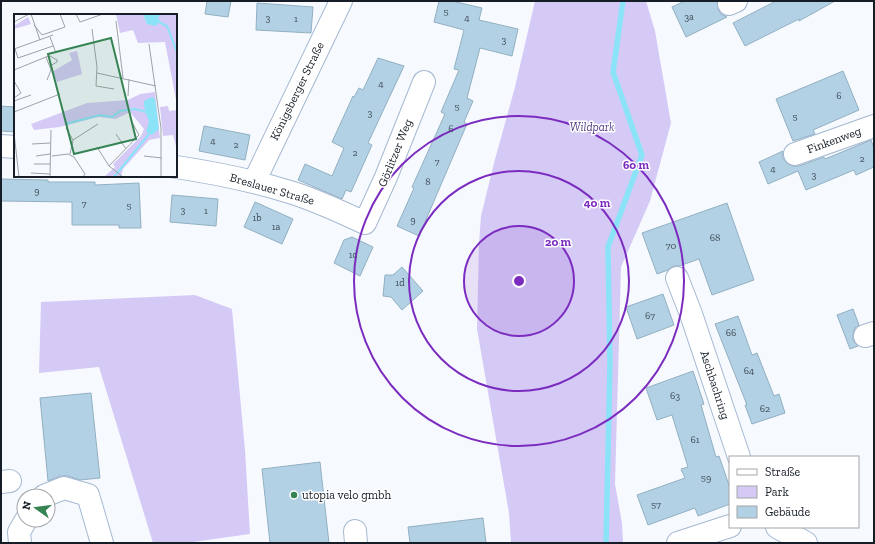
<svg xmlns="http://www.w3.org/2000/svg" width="875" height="544" font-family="'Zilla Slab',serif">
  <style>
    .green { fill: #d5caf6 }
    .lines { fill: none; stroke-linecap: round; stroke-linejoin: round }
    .stream { stroke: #8be3f8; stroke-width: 5.5 }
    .building { fill: #b3d1e4; stroke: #92b0c2 }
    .minor-casing { stroke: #a5b8d1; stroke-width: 24 }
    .minor { stroke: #fff; stroke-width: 22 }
    .ring { fill: none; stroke: #7b2cbf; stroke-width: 2 }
    .poi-dot { fill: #368454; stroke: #fff; stroke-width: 1.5 }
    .labels { text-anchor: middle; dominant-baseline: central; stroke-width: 3; stroke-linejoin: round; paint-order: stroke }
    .number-label { font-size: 10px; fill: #3d4a56 }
    .street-label { font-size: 12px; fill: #161d26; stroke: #fff }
    .park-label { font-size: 12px; font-style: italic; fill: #543b84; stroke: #fff }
    .poi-label { font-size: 12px; fill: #161d26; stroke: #fff; text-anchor: start }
    .inset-river { fill: none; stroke: #8be3f8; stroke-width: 2 }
    .inset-road { fill: none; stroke: #9ca2a8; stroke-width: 1 }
    .view { fill: #368454; fill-opacity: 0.15; stroke: #368454; stroke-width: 2 }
    .inset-edge { fill: none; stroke: #161d26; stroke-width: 2 }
    .centre { fill: #7b2cbf; stroke: #fff; stroke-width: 2 }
    .ring-label { font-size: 12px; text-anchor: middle; font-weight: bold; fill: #7b2cbf; stroke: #fff; stroke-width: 3; stroke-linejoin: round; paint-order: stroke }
  </style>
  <rect width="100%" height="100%" fill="#f6faff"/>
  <path class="green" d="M535,1H646L655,31L671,123L650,201L621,267L615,484L622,523L623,543H511L509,513L477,329L479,243L481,216L494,163L515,87Z
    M195,295L232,309L245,450L250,534L186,543H153L99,367L39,373L41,302Z"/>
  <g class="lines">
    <path class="stream" d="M606,543L610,364L608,247L642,155L613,72L623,1"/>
  </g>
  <path class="building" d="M207,1H231L228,17L205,14Z
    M439,1H452L482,8L479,20L518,29L512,56L480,48L467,98L473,101L464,122L467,124L419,236L397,226L414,188L412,187L445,114L441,112L459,70L454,69L464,30L434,22Z
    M685,1H717L718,9L721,14L727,17L686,37L672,7Z
    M776,1H835L799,21V19L745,46L733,23Z
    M257,3L313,7L311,33L256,30Z
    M378,58L404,66L368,143L372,145L351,192L346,190L342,199L298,180L305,164L332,176L344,148L332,142L353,96L354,97L359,88L363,90Z
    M843,71L859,110L813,130L815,134L793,141L776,99Z
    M1,106L15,107V132L1,131Z
    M204,126L250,135L245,160L199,151Z
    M871,140L874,148V167L856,175L854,170L806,190L798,171L768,184L759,162L783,151V158L787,163L792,166H799L824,157L825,159Z
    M1,179L48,180V182H95V185L139,183L141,228H119V225H72V202L1,201Z
    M172,195L218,199L216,226L170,222Z
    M255,202L293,219L282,244L244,227Z
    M727,203L754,280L712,295L699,259L679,266H673L668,270L657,274L642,233Z
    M352,237L373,247L360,276L334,263L344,240Z
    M402,267L423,291L402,310L391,297L383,296L385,275H393Z
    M663,294L674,325L637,339L626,307Z
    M853,309L859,325L855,328L853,334V340L858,346L850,349L837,315Z
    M738,316L752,355L757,353L774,396L779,394L785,413L752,424L745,405H747L715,324Z
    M693,371L704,404L701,405L716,457L719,456L730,488V504L698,516L695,508L648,525L637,495L685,478L681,469L688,467L672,415L657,420L646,388Z
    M91,393L100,478L80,480L68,476H60L48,481L40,398Z
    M320,462L329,543H270L262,469Z
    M483,518L486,543H410L408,527Z"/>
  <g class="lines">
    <g class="minor-casing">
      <path id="minor" d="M729,4L736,1
        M1,146L15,147
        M795,154L874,126
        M176,167C216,173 255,181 293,193C318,201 341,212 365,223L386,177L424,82
        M254,182L341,1
        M677,278L691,314L739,457
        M865,336L874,333
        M1,482L10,481
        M44,496L64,488L88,495L102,543
        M777,527L806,543
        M355,531L356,543
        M20,543L19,532L26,520
        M678,543L730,526"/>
    </g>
    <use href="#minor" class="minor"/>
  </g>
  <circle cx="519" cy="281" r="55" fill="#7b2cbf" fill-opacity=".12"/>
  <g class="ring">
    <circle cx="519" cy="281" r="55"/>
    <circle cx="519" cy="281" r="110"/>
    <circle cx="519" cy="281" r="165"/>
  </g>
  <circle class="poi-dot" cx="294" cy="495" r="4"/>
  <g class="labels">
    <g class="number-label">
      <text x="446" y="12">5</text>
      <text x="689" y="17">3a</text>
      <text x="268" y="18">3</text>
      <text x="467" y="18">4</text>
      <text x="296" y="19">1</text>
      <text x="504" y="40">3</text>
      <text x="381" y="84">4</text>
      <text x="839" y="96">6</text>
      <text x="457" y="107">5</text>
      <text x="370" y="113">3</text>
      <text x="795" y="117">5</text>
      <text x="451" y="129">6</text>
      <text x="213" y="141">4</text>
      <text x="236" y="145">2</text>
      <text x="355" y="153">2</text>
      <text x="862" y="159">2</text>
      <text x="437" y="162">7</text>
      <text x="773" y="169">4</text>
      <text x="814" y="175">3</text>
      <text x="428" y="182">8</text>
      <text x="37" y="191">9</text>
      <text x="84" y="204">7</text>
      <text x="129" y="206">5</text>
      <text x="183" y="210">3</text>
      <text x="206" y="211">1</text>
      <text x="257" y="218">1b</text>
      <text x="413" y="220">9</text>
      <text x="276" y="227">1a</text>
      <text x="715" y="238">68</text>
      <text x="671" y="246">70</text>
      <text x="353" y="255">1c</text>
      <text x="400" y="283">1d</text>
      <text x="650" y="316">67</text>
      <text x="731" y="333">66</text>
      <text x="749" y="371">64</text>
      <text x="675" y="396">63</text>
      <text x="765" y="409">62</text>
      <text x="695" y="440">61</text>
      <text x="706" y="478">59</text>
      <text x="656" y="505">57</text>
    </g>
    <g class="street-label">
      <text transform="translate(297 91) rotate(-64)">Königsberger Straße</text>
      <text transform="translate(834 140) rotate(-20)">Finkenweg</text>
      <text transform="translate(395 153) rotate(-68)">Görlitzer Weg</text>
      <text transform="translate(272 189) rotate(16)">Breslauer Straße</text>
      <text transform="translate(715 385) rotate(72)">Aschbachring</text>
    </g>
    <g class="park-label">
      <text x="592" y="127">Wildpark</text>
    </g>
    <g class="poi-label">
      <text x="302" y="495">utopia velo gmbh</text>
    </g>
  </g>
  <g transform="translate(14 14)">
    <rect width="163" height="163" fill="#f6faff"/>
    <path d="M102,0H129L133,10L147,0H163V91L151,28L124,29L119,16L106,19ZM14,3L17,10L0,15V18V12ZM63,37L68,60L43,68L38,58L58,46L55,39ZM141,78L146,124L135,126L109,155L107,163H90L101,153L99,150L127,122L130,115L116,98L102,105L84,103L46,113L20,116L17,110L73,89L114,86L126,80ZM154,92L155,97L163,96V136L159,121L149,122L146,93Z" fill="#d5caf6"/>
    <path d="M129,0H147L144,4L146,7L142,12L133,10ZM138,83L141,85L145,115L138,121L132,118L135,108L130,92V87Z" fill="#8be3f8"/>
    <path class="inset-river" d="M145,8L153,12L163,38M51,110L86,101L98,103L106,97L121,95L132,98M100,163L135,120"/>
    <path class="inset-road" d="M17,0L26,26M62,0L66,8L89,0M102,7L109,64M0,8L15,0M20,11L28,21L51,13L46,0M78,15L83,53L82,72L100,75M36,23L42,39M135,30L147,114V163M0,35L39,21M1,35L4,44L39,32M32,43L36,42L43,46V48L36,52M0,56L32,43L37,56L33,66M83,59L142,72M0,67L7,79L0,84M114,82L115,65M0,87L17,81M0,98L46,80M52,114L59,126M0,119L5,163M102,120L112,135M18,130L36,129M83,133L95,152L109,163M56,140L59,126L84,110M22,142L36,140M38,142L54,140L60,143L71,160L69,163M130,142L148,144M20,150H36M95,152L125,121L118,108M17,159L36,160M36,163L37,116"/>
    <path class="view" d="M97,24L122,125L60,140L34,40Z"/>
    <rect width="163" height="163" class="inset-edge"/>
  </g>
  <circle cx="519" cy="281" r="6" class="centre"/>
  <g class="ring-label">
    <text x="636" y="169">60 m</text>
    <text x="597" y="207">40 m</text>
    <text x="558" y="246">20 m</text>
  </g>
  <rect width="875" height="544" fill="none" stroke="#161d26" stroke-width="4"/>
  <rect x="729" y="456" width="130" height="72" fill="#ffffff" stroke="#a2a5a8"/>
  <rect x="737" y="469" width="20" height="6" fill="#ffffff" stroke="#a2a5a8"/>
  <text x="765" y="476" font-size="12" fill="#161d26">Straße</text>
  <rect x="737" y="486" width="20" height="12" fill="#d5caf6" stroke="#a2a5a8"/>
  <text x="765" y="496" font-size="12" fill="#161d26">Park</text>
  <rect x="737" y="506" width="20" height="12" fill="#b3d1e4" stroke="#a2a5a8"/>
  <text x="765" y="516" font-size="12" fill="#161d26">Gebäude</text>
  <g transform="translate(36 508) rotate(284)"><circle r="19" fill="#ffffff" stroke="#a2a5a8"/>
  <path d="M0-3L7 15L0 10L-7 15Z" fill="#368454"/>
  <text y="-6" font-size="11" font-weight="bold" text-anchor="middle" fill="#161d26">N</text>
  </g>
</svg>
